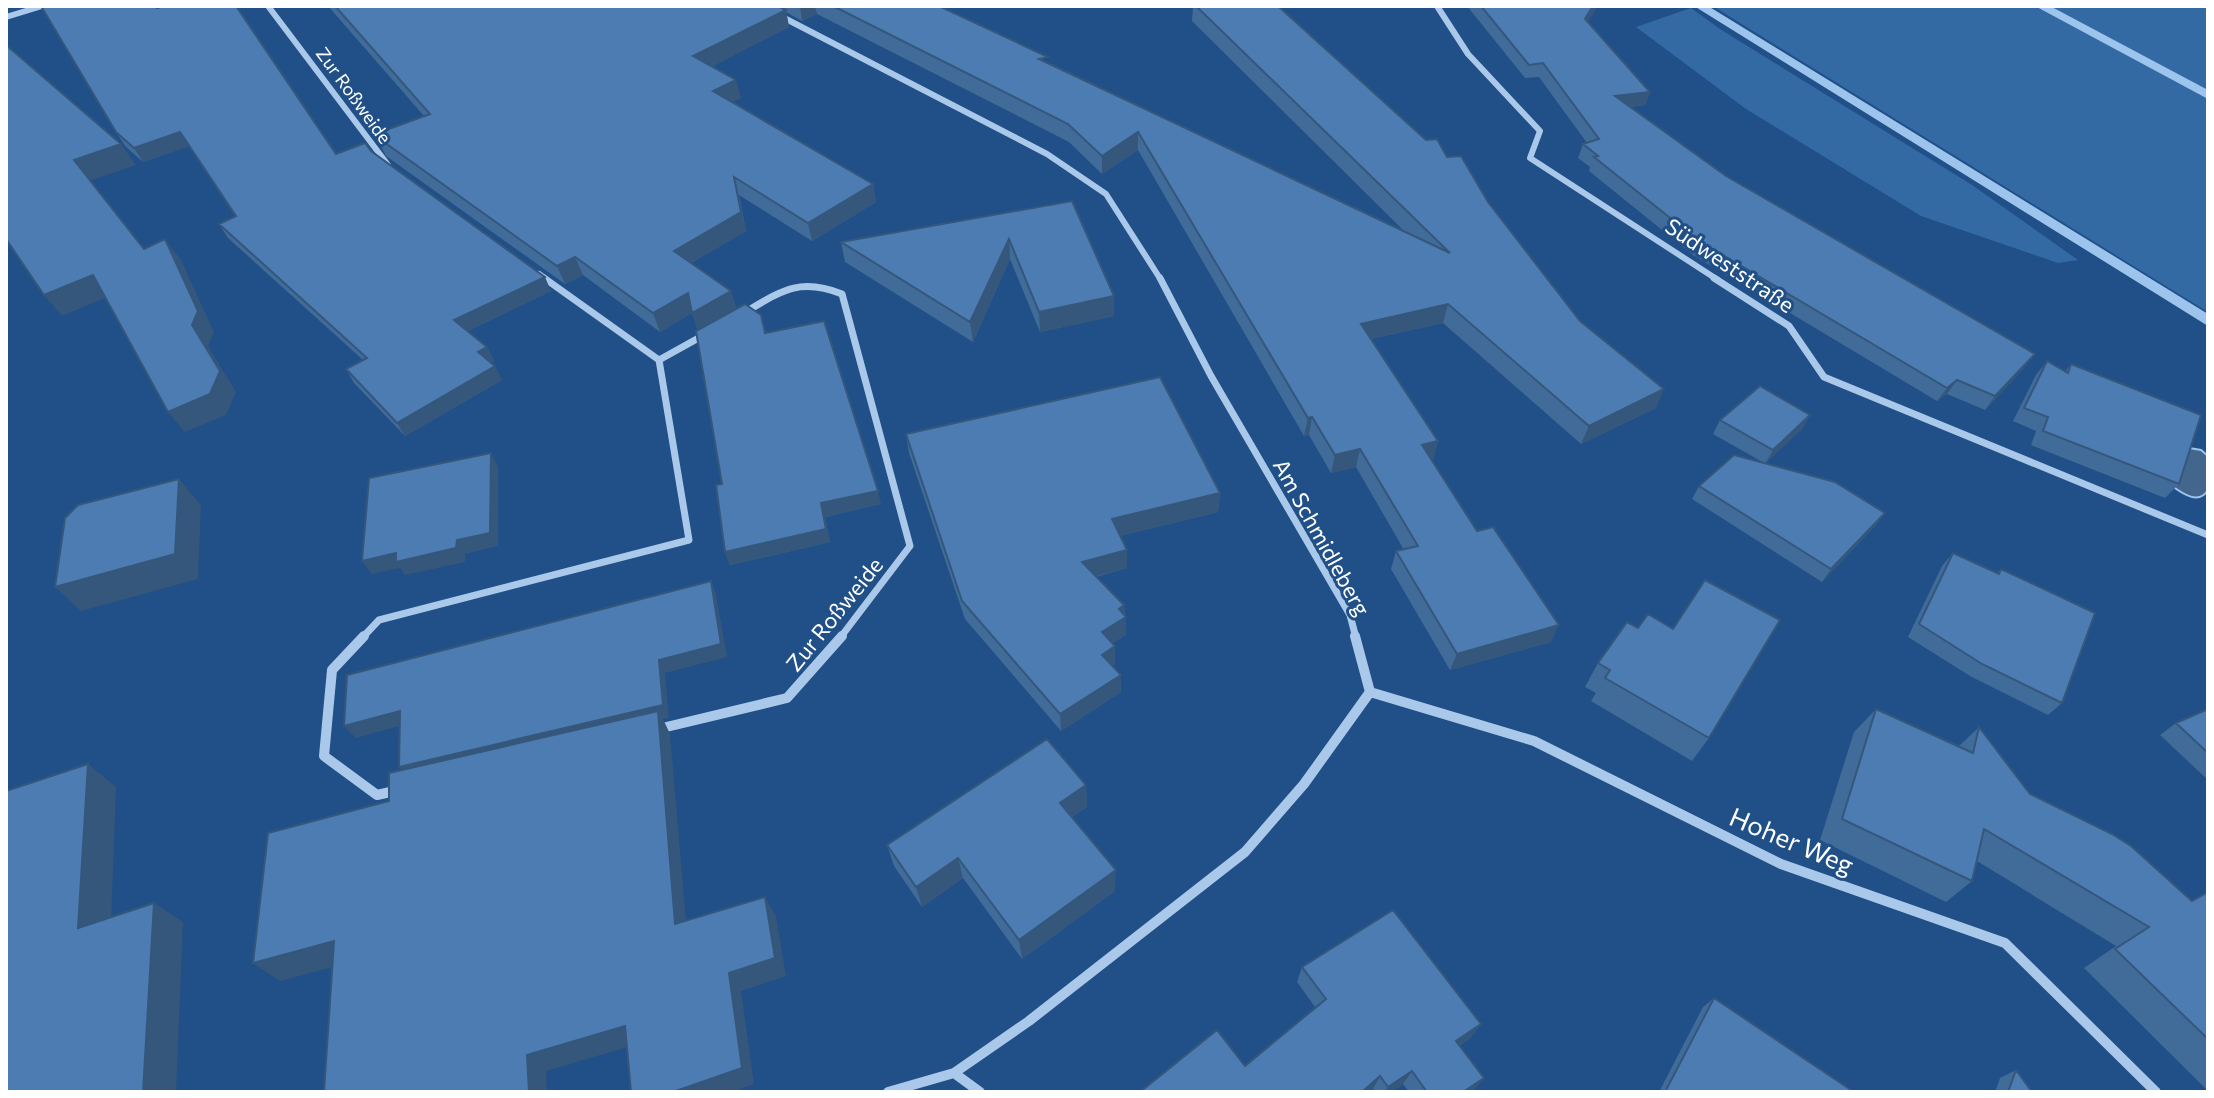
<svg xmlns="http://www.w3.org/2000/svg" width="2214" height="1098" font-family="Commissioner,sans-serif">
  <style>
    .green { fill: #336aa4 }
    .water { fill: #43668d; stroke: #9dc4ec; stroke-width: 2 }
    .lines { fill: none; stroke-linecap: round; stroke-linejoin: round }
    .stream { fill: #9dc4ec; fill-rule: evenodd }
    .street-far2 { stroke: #aac9ea; stroke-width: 6 }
    .street-far1 { stroke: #aac9ea; stroke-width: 7 }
    .street { stroke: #aac9ea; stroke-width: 10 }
    .wall { fill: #416b98 }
    .shaded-wall { fill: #35577c }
    .building { fill: #4c7cb1; stroke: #35577c; stroke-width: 2 }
    .labels { text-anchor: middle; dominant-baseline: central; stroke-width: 6; stroke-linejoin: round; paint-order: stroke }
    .far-street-label { font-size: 18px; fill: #fff; stroke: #205087 }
    .street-label { font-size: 22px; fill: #fff; stroke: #205087 }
    .near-street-label { font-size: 26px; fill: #fff; stroke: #205087 }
  </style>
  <rect width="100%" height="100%" fill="#205087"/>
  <path class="green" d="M1713,6H2208V312L1740,23Z
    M1691,8L1720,29L1972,185L2078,260L2058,263L1921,216L1746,109L1636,27Z"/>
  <path class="water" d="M2183,447L2201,450L2208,456V490C2199,505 2183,494 2172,486Z"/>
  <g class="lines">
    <path class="stream" d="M1694,6H1708L2208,314V326Z
      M2035,6H2050L2208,90V99Z"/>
    <path class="street-far2" d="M268,6L388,165
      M761,6L1047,154L1106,194L1161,280
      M1437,6L1468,54L1540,131L1530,158L1718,280
      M6,17L42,6
      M539,274L547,280"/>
    <path class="street-far1" d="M1160,278L1211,376L1350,615L1356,638
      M1714,278L1789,326L1824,377L2208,535
      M744,313C781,291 799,277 842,294L910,546L840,638
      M659,360L704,335
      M362,638L379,620L689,540L659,360L544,278"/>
    <path class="street" d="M364,636L332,670L324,756L377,795L399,790
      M1370,692L1534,741L1781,864L2005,943L2156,1092
      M658,729L787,698L842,636
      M954,1073L980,1092
      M888,1092L954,1073L1029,1021L1245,852L1304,784L1370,692L1355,636"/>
  </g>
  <path class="wall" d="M328,6H939L1049,63L1405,232L1192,21L1193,6H1278L1426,140L1447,157L1488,202L1580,321L1656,408L1581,444L1443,323L1371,339L1438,441L1433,460H1431L1551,642L1450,670L1391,569L1396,551L1404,550L1356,467L1331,473L1309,435L1304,436L1138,150L1102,174L1069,142L817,14L802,21L786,12L789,27L712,66L741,98L732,102L873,184L876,202L812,241L739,195L746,231L691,263L737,308L766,333L881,504L825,517L830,542L730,565L725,552L722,484L698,330L692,313L660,332L583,275L565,284L386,156L375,134L424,116Z
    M1467,6H1596L1587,22L1650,92L1645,105L1630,107L1726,176L2024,368L1985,410L1947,394L1937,401L1693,255L1589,171L1590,167L1578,158L1583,144L1587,143L1539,77L1525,78Z
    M157,8L336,154L371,151L551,291L468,331L487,347L494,361L491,363L502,380L405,436L354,383L346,369L363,360L228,238L219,224L235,216L189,146L143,162L125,146L116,132Z
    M1072,201L1114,296V316L1040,332L1010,259L973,342L845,262L841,242Z
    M2047,361L2065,372L2071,364L2179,484L2165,498L2031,445L2036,431L2013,421L2036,375Z
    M1810,415L1802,429L1765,463L1885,513L1875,526L1822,582L1692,499L1699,486L1764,463L1713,434L1720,420Z
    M906,434L1220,493L1218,512L1120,536L1127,568L1096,577L1124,605L1126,635L1112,643L1115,664L1112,665L1121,675V692L1061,731L965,619L909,453Z
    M1953,553L1997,573L2001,569L2062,703L2048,715L1970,676L1908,637L1942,566Z
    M1627,622L1709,738L1692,761L1591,701L1596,693L1585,687L1598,663Z
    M1876,709L1959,746L1979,727L2030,794L2192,901L2208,892V1091L2084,968L2116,946L1977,861L1972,881L1946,902L1820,840L1854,732Z
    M2208,709V780L2160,735L2176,723Z
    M1086,785L1087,807L1072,817L1115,891L1022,959L963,878L922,907L894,866L887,845Z
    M1302,967L1481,1024L1470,1038L1459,1046L1484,1078L1472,1092H1409L1403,1084L1392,1092H1375L1373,1089L1369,1092H1140L1245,1066L1315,1007L1297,982Z
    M1714,998L1854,1092H1659L1703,1007Z
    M2016,1070L2032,1092H1995L2000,1078Z"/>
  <path class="shaded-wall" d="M800,6H815L817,14L802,21Z
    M1593,6H1596V9L1581,33L1585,19Z
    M786,10L789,27L698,74L693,56Z
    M736,80L741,98L718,109L713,91Z
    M1650,92L1645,105L1610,110L1615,96Z
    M180,132L189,146L143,162L134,148Z
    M1138,132V150L1102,174V156Z
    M121,144L136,165L89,181L74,160Z
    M734,177L746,231L680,269L674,251Z
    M873,184L876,202L812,241L808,223Z
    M165,239L181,260L214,332L208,346L236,392L226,415L185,432L168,412L192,325Z
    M1009,239L1010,259L973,342L970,322Z
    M575,257L583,275L565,284L557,266Z
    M93,275L109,296L62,316L44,295Z
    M545,277L551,291L462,334L454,320Z
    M731,291L737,309L698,331L692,313L660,332L653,313L688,293Z
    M1114,296V316L1040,332L1039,312Z
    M1448,304L1443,323L1357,342L1361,324Z
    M487,347L494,361L485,366L478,352Z
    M2035,354L2024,368L1985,410L1995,396Z
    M495,366L502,380L405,436L397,423Z
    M1957,380L1947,394L1937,401L1947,388Z
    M1664,389L1656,408L1581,444L1589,426Z
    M1810,415L1802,429L1765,464L1773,450Z
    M1312,417L1309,435L1304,436L1308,418Z
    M1438,441L1433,460L1417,463L1422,445Z
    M1360,449L1356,467L1331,473L1335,455Z
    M491,453L498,467V546L465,554V562L405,575L400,568L372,574L362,561L457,540Z
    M179,479L201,505L198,579L81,611L55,587Z
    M878,491L881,504L825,517L830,542L730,565L725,552L821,503Z
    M1220,493L1218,512L1112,538V519Z
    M1885,513L1875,526L1822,582L1831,569Z
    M1127,550V568L1082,580V562Z
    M711,581L716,594L727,657L665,673L669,718L663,719L670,734L688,944L410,779L399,767L659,660Z
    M1124,605V618L1126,617V635L1102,650V632L1119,609Z
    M1559,625L1551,642L1450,670L1457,654Z
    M1115,646V664L1102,672V655Z
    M1121,675V692L1061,731L1060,714Z
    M400,711L410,723L356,738L344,726Z
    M88,764L116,787L110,948L78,928Z
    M1086,785L1087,807L1062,824L1060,803Z
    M958,858L963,878L922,907L916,887Z
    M1116,870L1115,891L1022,959L1019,940Z
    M765,897L776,916L786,976L741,991L754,1084L732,1092H673Z
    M154,903L183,922L176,1092H143Z
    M334,941L358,960L280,981L253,963Z
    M1481,1024L1470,1038L1446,1054L1456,1041Z
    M625,1026L641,1043L546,1071L547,1092H529L527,1055Z
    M1412,1071L1403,1084L1392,1092H1385L1388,1087Z
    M1380,1076L1373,1089L1369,1092H1362Z
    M1484,1078L1472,1092H1463Z"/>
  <path class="building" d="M41,6H156L157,8L165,6H236L336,154L365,143L371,151L545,277L454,320L487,347L478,352L495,366L397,423L346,369L367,358L219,224L236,216L180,132L134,148L116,132Z
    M335,6H778L786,10L693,56L736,80L713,91L873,184L808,223L734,177L741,212L674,251L731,291L692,313L688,293L653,313L575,257L557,266L377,137L375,134L430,114Z
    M833,6H939L1048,57L1039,59L1450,253L1196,6H1278L1426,140L1437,139L1447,157L1461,156L1488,202L1580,321L1664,389L1589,426L1448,304L1361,324L1438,441L1422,445L1477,531L1493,527L1559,625L1457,654L1396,551L1418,546L1360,449L1335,455L1312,417L1308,418L1138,132L1102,156L1068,124Z
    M1481,6H1593L1585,19L1650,92L1615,96L1726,176L2035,354L1995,396L1957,380L1947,388L1699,241L1594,157L1598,156L1583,144L1599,139L1543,63L1529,65Z
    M6,45L121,144L74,160L144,249L165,239L198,311L192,325L220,371L210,394L168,412L93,275L44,295L6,239Z
    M1072,201L1114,296L1039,312L1009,239L970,322L841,242Z
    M745,304L761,315L765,333L824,321L878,491L821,503L826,529L725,552L716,485L722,484L696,331Z
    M2047,361L2068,373L2071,364L2201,415L2179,484L2043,431L2048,417L2024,408Z
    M1160,377L1220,493L1112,519L1127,550L1082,562L1124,605L1119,609L1126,617L1102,632L1115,646L1102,655L1121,675L1060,714L962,601L906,434Z
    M1760,386L1810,415L1773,450L1720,420Z
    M491,453L490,533L457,540L456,548L396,562V553L362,561L369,478Z
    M1734,455L1835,482L1885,513L1831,569L1699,486Z
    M179,479L175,554L55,587L65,518L78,505Z
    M1953,553L1999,574L2001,569L2095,613L2062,703L1982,664L1919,624Z
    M1705,580L1780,620L1709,738L1605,678L1610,670L1598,663L1627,622L1638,628L1648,614L1673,629Z
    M711,581L721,644L659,660L663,705L399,767L400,711L344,726L347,675Z
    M1876,709L1973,753L1979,727L2030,794L2112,834L2131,846L2192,901L2208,892V1039L2115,949L2149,927L1984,829L1972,881L1842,819Z
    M2208,709V753L2176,723Z
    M658,711L675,924L765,897L775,958L729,973L742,1068L673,1092H631L625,1026L527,1055L529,1092H324L334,941L253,963L268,833L389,801V773Z
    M1047,739L1086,785L1060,803L1116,870L1019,940L958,858L916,887L887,845Z
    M88,764L78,928L154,903L143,1092H6V791Z
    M1393,910L1481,1024L1456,1041L1484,1078L1463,1092H1427L1412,1071L1388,1087L1380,1076L1362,1092H1140L1217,1030L1245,1066L1326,999L1302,967Z
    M1714,998L1854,1092H1665Z
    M2016,1070L2032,1092H2008Z"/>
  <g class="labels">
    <g class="far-street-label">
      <text transform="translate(354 95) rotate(54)">Zur Roßweide</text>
    </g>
    <g class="street-label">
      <text transform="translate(1730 265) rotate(34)">Südweststraße</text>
      <text transform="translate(1322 537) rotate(61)">Am Schmidleberg</text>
      <text transform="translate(834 614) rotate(-51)">Zur Roßweide</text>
    </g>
    <g class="near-street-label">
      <text transform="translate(1792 840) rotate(23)">Hoher Weg</text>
    </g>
  </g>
  <rect width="2214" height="1098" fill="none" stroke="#ffffff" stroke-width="16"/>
</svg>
